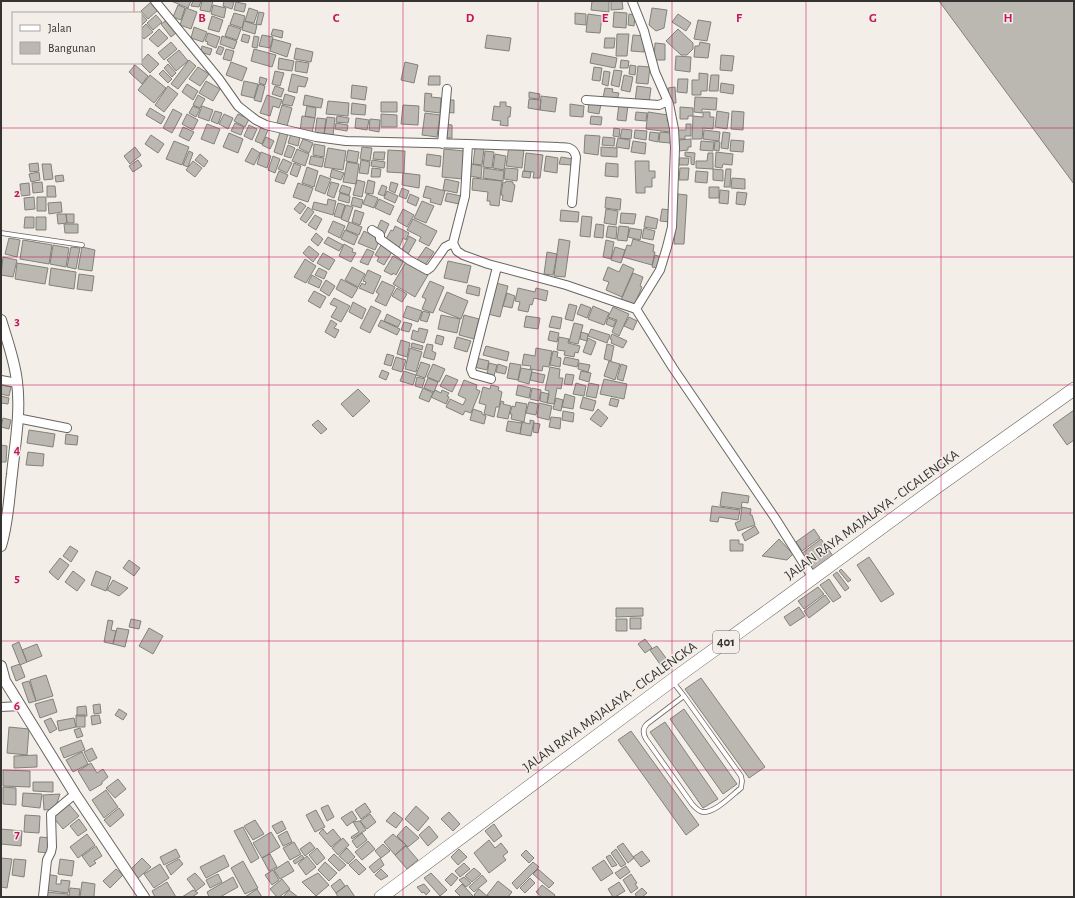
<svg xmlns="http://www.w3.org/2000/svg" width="1075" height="898" font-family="'Alegreya Sans',sans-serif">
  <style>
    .building { fill: #bab8b1; stroke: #82817a }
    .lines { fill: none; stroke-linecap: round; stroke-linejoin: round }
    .service-casing { stroke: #696560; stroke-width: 5.5 }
    .minor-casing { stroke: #696560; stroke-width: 10 }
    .tertiary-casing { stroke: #696560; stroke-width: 12 }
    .primary-casing { stroke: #696560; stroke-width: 14 }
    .service { stroke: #fff; stroke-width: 4 }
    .minor { stroke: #fff; stroke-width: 8 }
    .tertiary { stroke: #fff; stroke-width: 10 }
    .primary { stroke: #fff; stroke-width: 13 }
    .grid { fill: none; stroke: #c2185b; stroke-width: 1; stroke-opacity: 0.55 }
    .labels { text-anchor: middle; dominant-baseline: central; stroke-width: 3; stroke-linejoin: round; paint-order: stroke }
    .shield { fill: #f4eee8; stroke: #6e6b68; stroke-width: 1 }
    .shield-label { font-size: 13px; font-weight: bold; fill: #353331 }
    .street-label { font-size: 14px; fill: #353331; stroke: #f4eee8 }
    .grid-label { font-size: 13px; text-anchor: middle; font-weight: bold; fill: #c2185b; stroke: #f4eee8; stroke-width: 3; stroke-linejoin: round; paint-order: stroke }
  </style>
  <rect width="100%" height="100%" fill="#f4eee8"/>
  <path class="building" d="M171,1H191L188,8Z
    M193,1H201L199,7L191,6Z
    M202,1H213L210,12L200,10Z
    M224,1L234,2L232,9L223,6Z
    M592,1H609V12L591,10Z
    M611,1H622L623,9L611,10Z
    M939,1H1074V184Z
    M151,2L158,10L148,19L141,11Z
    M236,2L246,4L244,12L234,10Z
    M178,5L185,8L181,20L173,17Z
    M213,5L226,8L224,18L211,14Z
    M186,8L197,12L191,29L180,25Z
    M249,8L258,11L254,23L245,21Z
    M652,8L667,10L664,28L656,31L649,25Z
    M140,12L147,20L141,26V13H138Z
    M259,12L264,13L261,25L256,24Z
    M614,12L627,13L626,28L613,27Z
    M234,13L245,16L242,28L230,24Z
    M575,13L586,14V25L575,24Z
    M588,14L602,16L600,33L586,32Z
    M629,14L635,15L634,26L628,25Z
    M678,14L691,23L686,31L672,22Z
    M156,15L162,22L153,30L147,23Z
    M212,16L223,20L219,32L208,29Z
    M167,20L176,33L171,37L161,24Z
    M698,20L711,22L707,41L694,39Z
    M244,21L257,25L255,34L242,30Z
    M146,24L153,32L144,39L141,36V29Z
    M229,25L241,29L237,40L225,36Z
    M194,27L207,32L203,42L191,38Z
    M159,29L168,38L158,47L149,39Z
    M273,29L283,31L282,38L271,35Z
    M678,29L693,43V49L687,55H681L666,41Z
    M208,33L220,37L216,48L207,44L208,42L205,41Z
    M243,34L250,36L248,43L241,41Z
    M617,34H629L627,56H616Z
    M262,35L273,37L270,48L259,46Z
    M487,35L511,38L509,51L485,48Z
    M633,35L645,36L644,52L631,51Z
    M222,36L237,41L234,49L220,44Z
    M254,36L259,37L257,48L252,47Z
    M605,38H615L614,48H604Z
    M273,39L291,44L287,57L270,51Z
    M171,42L177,49L164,60L158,53Z
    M700,42L710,44L708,58L694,57L695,46H699Z
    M655,43L665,44V60H654Z
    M202,46L212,49L210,55L201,52Z
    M219,46L224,48L221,55L216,53Z
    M296,48L313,52L311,62L294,59Z
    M226,49L234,51L231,61L223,59Z
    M254,49L276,55L272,67L251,61Z
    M179,50L188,61L176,71L167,60Z
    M592,53L617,58L615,68L590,63Z
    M148,54L159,64L150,73L140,63Z
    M721,55L734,56L732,71L720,70Z
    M676,56L691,57L690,72L675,70Z
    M279,58L294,61L292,71L278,69Z
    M189,60L196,66L178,89L171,84Z
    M621,60L629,61L628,68H620Z
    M296,61L309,63L307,73L295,71Z
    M231,62L247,68L242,81L226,75Z
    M405,62L418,65L414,83L401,80Z
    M168,64L176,73L172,77L164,68Z
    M135,65L148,76L142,84L129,72Z
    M630,65L636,66L635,75L629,74Z
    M638,66L650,67L648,84L636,83Z
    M198,67L209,74L200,86L189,79Z
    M594,67L602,68L600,81L592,80Z
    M163,70L172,79L168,83L159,74Z
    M614,70L622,71L619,87L611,85Z
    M275,71L284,73L280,86L272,84Z
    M604,71L610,72L608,86L602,84Z
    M699,73L708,74L707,91H701V95H692V80H699Z
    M292,74L308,78L305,87L298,86L297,93L288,91Z
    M150,75L166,88L154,103L138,90Z
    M624,75L633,77L630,92L621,90Z
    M711,75H719L718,91H709Z
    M429,76H440V85H428Z
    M260,77L267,79L265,85L259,83Z
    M678,79H688L687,93L677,92Z
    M206,81L220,89L213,101L199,93Z
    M244,81L258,84L254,98L241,95Z
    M721,83L734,85L733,94L720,92Z
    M187,84L198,91L193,100L182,92Z
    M259,84L265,86L261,102L254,100Z
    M352,85L367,87L365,100L351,98Z
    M168,86L178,94L164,112L155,105Z
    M275,86L284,89L281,97L272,94Z
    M637,86L651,88L649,103L635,101Z
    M675,87L676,103H670L668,88Z
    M605,88L613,89L612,92L619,93L617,100L603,98Z
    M529,92L540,94L539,99L529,98Z
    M425,93L432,94L431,97L441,98L440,113L424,111Z
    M285,94L295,97L292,106L282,104Z
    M198,95L205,99L200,108L193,105Z
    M267,95L282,100L279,108L273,106L270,116L260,113Z
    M305,95L323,99L321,108L303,105Z
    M541,96L557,98L555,112L540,110Z
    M695,97L717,98L716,110L702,109V113L694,112Z
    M529,99L541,100L540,110L528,108Z
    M446,100H454V113L445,112Z
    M328,101L349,103L348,116L326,114Z
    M381,102H397V112H381Z
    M500,102H506V106L511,107L510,117H508V126L500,125L501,121L492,120L494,106L500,107Z
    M589,102L601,104L599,114L588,112Z
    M352,103L366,105L365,115L351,114Z
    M570,104L584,106L583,117L570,116Z
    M619,104L628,105L626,121L617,120Z
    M282,105L292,108L287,126L277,123Z
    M403,105L419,106L418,125L401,124Z
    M193,106L200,109L196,117L189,113Z
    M202,106L213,110L209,121L198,117Z
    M307,106L316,108L315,118L305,116Z
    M680,107L693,108V116H688V119H680Z
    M150,108L165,117L161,124L146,115Z
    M173,109L182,114L172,133L163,128Z
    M215,111L222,113L218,124L211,121Z
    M717,111L729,113L727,129L715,127Z
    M732,111L744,112L743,130L731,129Z
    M636,112L647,113L646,121L635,120Z
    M648,112L668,115L667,121L672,122L670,132L646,129Z
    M703,112H710V117H714L713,129L703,128L702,139H692L693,116L703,117Z
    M425,113L440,115L437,137L422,135Z
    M187,114L198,120L193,130L182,124Z
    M224,114L233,118L228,129L219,124Z
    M238,114L249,119L245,127L234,121Z
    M381,114L397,115V127H381Z
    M302,116L315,118L312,133L300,131Z
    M337,116L349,118L348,123L336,122Z
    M591,116L602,117L601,125L590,124Z
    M327,117L335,118L333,136L324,135Z
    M317,118L326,119L324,134L315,133Z
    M356,118L369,120L367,130L355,128Z
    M370,119L380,120L379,132L369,130Z
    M235,123L244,127L241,135L231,131Z
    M336,123L348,125L347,131L335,129Z
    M207,124L220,129L214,144L201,139Z
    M444,124L452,125V138H444Z
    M686,124H691V136H685V139H677V130H686Z
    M249,125L257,129L252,140L244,136Z
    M183,127L194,132L189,141L179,136Z
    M261,127L268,130L262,144L255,141Z
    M614,128L620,129L619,137L613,136Z
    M622,129L632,130L631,139L620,138Z
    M635,130L647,131L646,140L634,138Z
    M704,130L720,132L719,141L703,139Z
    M280,132L288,134L282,155L274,152Z
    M650,132L659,133L658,142L649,140Z
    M660,132L671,133L670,143L659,142Z
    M723,132L730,133L728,149L721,148Z
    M229,133L243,139L238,153L223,147Z
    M291,134L300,137L298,146L288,143Z
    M151,135L164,144L158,153L145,144Z
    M585,135L600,136L598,155L584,153Z
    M266,137L274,141L270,149L262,145Z
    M603,137L615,138L614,146L602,145Z
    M618,138L630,140L629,149L616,147Z
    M303,139L313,143L309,153L299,148Z
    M691,139V147H688V150L679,151V140Z
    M731,140L744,141L743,152L730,151Z
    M174,141L189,147L182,165L166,159Z
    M633,141L646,143L645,154L631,152Z
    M701,141L714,142L713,151L700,150Z
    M715,141L720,142L719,151L714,150Z
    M314,144L325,146L324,157L313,155Z
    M288,145L295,148L291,158L284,156Z
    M509,146L524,149L522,168L506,166Z
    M135,147L141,155L130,164L124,156Z
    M362,147L372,148L370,161L360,159Z
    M601,147L617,148V157L601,156Z
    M252,148L260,153L254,165L245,161Z
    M328,148L346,151L343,170L324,167Z
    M475,148L484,149L482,165L473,164Z
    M297,149L309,154L305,166L292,161Z
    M444,149L465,151L463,179L442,177Z
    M348,150L359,152L357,163L346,161Z
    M388,150L405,151L404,173L387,172Z
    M189,151L193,153L188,167L183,165Z
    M485,151L494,152L492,168L483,167Z
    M261,152L271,156L267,168L257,164Z
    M374,152H385L384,160L373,159Z
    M685,152L695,153L694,165L691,164V157L685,156Z
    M716,152L733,154L732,165L723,164L722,168L715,167Z
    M526,153L543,155L540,178H533L534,172L524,171Z
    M708,153H713V169L696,168V161H707Z
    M200,154L208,161L204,167L195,160Z
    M427,154L441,156L440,167L426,165Z
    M495,154L506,156L504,170L493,168Z
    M273,156L280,159L275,173L268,170Z
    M311,156L324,158L322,167L309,164Z
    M546,156L558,158L557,173L544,171Z
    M561,157L573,159L571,165L559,164Z
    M679,158H689L688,165H679Z
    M283,159L292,163L287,173L278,169Z
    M138,160L142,166L133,172L129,166Z
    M361,160L370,162L368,174L359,173Z
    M372,160L385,162L384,168L371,166Z
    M193,161L202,168L195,177L186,170Z
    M635,161H649V171H655V178H652V187H645V193H636Z
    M347,162L359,164L356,184L343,182Z
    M38,163L39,171L30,172L29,164Z
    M294,163L301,166L297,177L290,174Z
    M606,163L618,164V177L605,176Z
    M42,164H51L53,179L44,180Z
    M471,164L482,166L481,178L470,176Z
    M307,167L318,171L314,187L302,183Z
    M372,168L381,169L380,177H371Z
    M484,168L504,171L503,181L483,178Z
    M505,168L518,169L517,181L504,179Z
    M680,168H689L688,180H679Z
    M332,169L344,173L341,180L330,177Z
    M713,169L723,170V181L713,180Z
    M726,169H731L730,187H724Z
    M279,171L288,175L284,184L275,181Z
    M523,171L531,172L530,178L522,177Z
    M696,171L708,172L707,183L695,182Z
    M39,172L40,180L31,182L29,174Z
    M403,173L420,175L419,188L402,185Z
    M63,175L64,181L56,182L55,176Z
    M320,175L331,179L325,194L315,190Z
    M473,178L502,181L499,206L490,205V201H487L488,192L472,190Z
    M732,178L745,179V189L731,188Z
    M445,179L459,182L457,193L443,190Z
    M357,180L365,182L362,197L353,195Z
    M368,180L375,182L373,194L365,193Z
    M506,181L513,182V184L515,185L512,202L502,200L503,195H501L503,182L505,183Z
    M42,182L43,192L33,193L32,183Z
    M331,182L339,184L334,198L327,195Z
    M391,182L398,184L395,193L389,190Z
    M29,183L30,195L21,196L20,184Z
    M298,183L313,188L308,202L293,197Z
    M342,185L351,188L349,195L339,192Z
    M382,185L387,187L384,196L378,194Z
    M47,186H55L56,197H47Z
    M426,186L445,191L441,205L430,202L431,199L423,197Z
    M709,187H719V198H709Z
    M402,188L409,191L406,199L399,196Z
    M720,190L729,191L728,204L719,203Z
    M387,191L398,196L395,203L384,198Z
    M737,192L747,193L745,205L736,204Z
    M340,193L350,196L349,203L338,200Z
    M447,193L461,196L459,204L445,201Z
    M367,194L378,198L374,208L363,204Z
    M410,194L419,198L416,206L407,202Z
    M678,194L687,195L684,244H674Z
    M34,197L35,209L25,210L24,198Z
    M37,197H46V211H37Z
    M353,197L363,200L361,208L351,205Z
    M606,197L621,199L620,210L605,208Z
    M328,199L336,201L333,215L312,209L314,202L327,205Z
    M379,199L394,206L390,215L375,208Z
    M422,201L434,206L426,223L414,218Z
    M61,202L62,212L49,214L48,203Z
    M300,202L306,206L300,214L294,209Z
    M338,203L345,205L341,218L334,216Z
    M346,205L353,207L348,222L341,219Z
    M308,207L314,212L306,223L300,219Z
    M403,209L414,215L407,227L397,221Z
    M606,209L618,211L616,225L604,223Z
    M662,209L671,210L670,222L660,221Z
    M355,210L364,213L360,225L352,222Z
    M561,210L579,212L578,222L560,221Z
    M621,213L636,214L634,224L620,223Z
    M57,214H66L67,223L58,224Z
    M66,214H74V223H67Z
    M315,215L322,219L316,230L308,225Z
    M582,216L592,217L590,237L580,236Z
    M646,216L658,219L656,229L644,227Z
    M25,217H34V228H24Z
    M36,217H46V230H36Z
    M413,219L437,231L429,246L419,241L421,237L407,230Z
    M381,220L389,224L384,235L376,231Z
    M333,221L345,226L340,238L328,232Z
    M349,222L362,227L359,235L346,230Z
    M64,224H78V233H65Z
    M596,224L604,225L603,238L594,237Z
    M395,226L409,233L406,240L403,238L399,248L385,241L391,230L393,231Z
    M608,226L617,227L616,239L606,237Z
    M619,226L629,227L627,241L617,240Z
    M630,228L642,230L640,240L628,237Z
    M644,228L655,231L653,240L642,238Z
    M345,230L358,236L354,245L341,239Z
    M364,231L378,238L379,241L375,250L358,243Z
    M316,233L323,239L318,246L311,240Z
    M409,236L416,240L408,254L402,250Z
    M328,237L343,245L339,251L324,243Z
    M9,238L20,240L17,257L5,254Z
    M559,239L570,241L565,277L554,276Z
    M633,239L654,245L653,252H655L652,265L623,257L627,245L631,246Z
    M23,240L52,245L49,264L20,259Z
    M606,240L614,242L611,259L603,257Z
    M344,244L353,249L352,252L356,253L351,262L339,256Z
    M53,245L69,248L66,267L50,264Z
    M381,245L392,252L384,265L377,261L379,257L375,255Z
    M309,246L319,254L313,262L303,253Z
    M71,247L80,248L76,269L67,267Z
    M82,247L95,250L92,271L78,269Z
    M426,247L434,252L425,265L417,260Z
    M615,247L625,250L621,263L611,260Z
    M367,249L374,252L368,265L360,262Z
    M547,252L557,254L553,275L544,274Z
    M323,253L335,260L329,270L317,263Z
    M655,255L661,257L658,268L652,267Z
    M393,256L403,262L396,275L393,273L392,275L384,271Z
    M3,257L17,260L13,277L1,275Z
    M305,259L316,266L306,283L294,277Z
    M448,261L471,266L467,283L444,278Z
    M406,262L428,275L415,297L393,284Z
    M17,263L48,268L45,284L15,279Z
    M623,264L634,269L622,297L606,290L609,282L603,280L608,267L619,272Z
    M352,267L365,274L358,287L345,280Z
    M51,268L76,272L74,289L49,285Z
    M319,268L327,272L324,279L315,275Z
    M368,270L381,276L373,294L359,288L362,283L365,285L366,282L363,281Z
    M633,273L643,277L640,286L642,287L634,306L621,300Z
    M79,274L94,276L92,291L77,289Z
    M312,275L322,281L319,288L308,283Z
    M341,279L358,288L352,298L336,289Z
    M326,280L335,286L329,296L320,290Z
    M382,281L395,287L386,306L375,301L379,294L376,292Z
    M430,281L444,287L433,313L422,309L426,299L422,297Z
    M496,283L508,286L500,317L488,314Z
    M468,285L480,288L479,296L466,293Z
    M397,288L407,294L402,302L392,296Z
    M518,288L535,292L536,288L548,291L546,301L534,298L532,305L530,304L528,312L518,310L520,302L515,301Z
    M314,291L326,297L320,308L308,301Z
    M447,292L468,301L461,319L439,310Z
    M507,293L515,296L512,308L503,306Z
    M334,298L350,306L341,322L331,317L337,307L330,304Z
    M353,302L366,309L362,319L349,312Z
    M569,304L577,306L573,321L565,319Z
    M581,304L591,308L587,318L577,314Z
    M371,306L381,311L370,333L360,328Z
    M407,306L422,311L418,322L403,317Z
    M593,306L609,313L604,325L588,319Z
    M613,307L629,314L619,336L612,332L617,320L608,317Z
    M423,311L430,313L427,322L420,320Z
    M387,314L401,321L398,327L384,321Z
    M441,315L460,319L457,333L438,329Z
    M464,315L479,319L474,339L459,335Z
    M526,316L540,318L538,329L524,327Z
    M552,316L562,318L560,329L549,327Z
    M629,317L637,321L633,330L624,326Z
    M608,318L616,321L613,327L606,324Z
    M331,320L337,324L334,328L339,330L335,338L325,332Z
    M381,320L400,329L397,335L378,326Z
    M404,322L412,324L409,332L401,330Z
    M574,323L583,325L578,344L569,342Z
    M419,328L428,330L424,343L411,339L413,330L418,332Z
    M591,329L610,335L607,343L588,336Z
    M550,331L559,333L557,342L548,340Z
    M581,332L588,334L587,341L580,339Z
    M612,334L627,341L623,348L611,343L612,340L610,339Z
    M437,335L444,337L442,345L435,343Z
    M457,337L471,341L467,352L454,348Z
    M559,337L569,339L568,343L580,346L578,353L575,352L574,357L564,355L565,351L557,350Z
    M588,338L596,342L591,355L583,352Z
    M401,340L410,343L407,357L397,354Z
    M412,343L423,346L422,350L411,347Z
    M427,344L433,345L432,351L436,353L434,360L423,357Z
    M607,344L614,346L611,361L604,359Z
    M486,346L509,352L507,361L483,355Z
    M410,348L422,352L416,372L405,369Z
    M536,348L552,351L549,367L543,366L542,371L530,369L531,366L522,365L524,354L535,356Z
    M553,351L558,352L557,357L561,358L560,367L550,365Z
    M387,354L394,356L391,366L384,364Z
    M396,357L406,360L402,372L392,369Z
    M565,357L579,360L577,367L563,364Z
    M476,358L489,361L487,370L474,367Z
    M609,361L620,364L615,380L604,376Z
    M421,362L430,365L425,378L416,375Z
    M489,363L497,365L494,376L487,375Z
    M510,363L521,365L518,380L507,378Z
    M579,363L590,365L588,372L578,369Z
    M433,364L445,369L439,382L427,377Z
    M498,364L507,367L505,374L496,372Z
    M621,364L627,366L623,381L617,379Z
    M550,367L560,369L559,378H563L561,389L557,388L554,404L547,403L549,391L545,390Z
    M521,368L532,370L529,384L518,381Z
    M382,370L389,373L386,380L379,377Z
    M404,371L416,375L413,385L400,381Z
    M581,371L591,373L589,382L579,379Z
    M532,372L545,375L543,383L530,380Z
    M566,374L574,375L572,385L564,384Z
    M446,375L458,380L452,392L440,386Z
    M417,377L425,379L422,388L415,386Z
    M428,378L438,382L434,392L424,388Z
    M604,379L627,384L624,399L600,394Z
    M464,380L477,385L476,389L480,391L471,413L465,411L463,415L446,407L450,399L463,405L466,399L458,395Z
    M576,383L586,386L584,396L573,394Z
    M589,383L599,385L596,398L586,396Z
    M1,385L11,387L9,396L1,394Z
    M491,385L499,387L498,390L502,392L499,407H496L494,417L484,414L486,405L479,403L483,387L490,389Z
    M518,385L531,388L529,398L516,395Z
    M423,388L433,393L429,402L419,398Z
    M532,388L541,390L539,401L530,399Z
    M358,389L370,401L353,417L341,404Z
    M435,390L441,393L442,390L449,393L447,396L449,397L446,404L431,397Z
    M541,392L549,394L547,403L540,401Z
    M565,394L575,397L573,409L562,407Z
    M1,396L9,398L8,404L1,403Z
    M583,397L596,401L593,411L580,408Z
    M556,398L563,400L561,411L553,409Z
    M611,398L619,400L617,407L609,405Z
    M501,401L504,402L503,404L511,406L508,419L497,417Z
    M516,402L527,404L524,422L511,419L512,414H510L512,406L515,407Z
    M529,402L538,404L536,415L526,413Z
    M539,403L552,406L549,420L537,417Z
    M473,409L482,412V414L486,416L484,424L470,420Z
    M598,409L608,418L601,427L590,419Z
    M1074,410V440L1067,445L1053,425Z
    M563,411L574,413L573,422L562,420Z
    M551,417L561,418L560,429L549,427Z
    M3,418L11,420L9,429L1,427Z
    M318,420L327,429L321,434L312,425Z
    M530,420L534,421L531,436L520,434L522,422L530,424Z
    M508,421L522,423L520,434L506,431Z
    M534,423L540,424L538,433L533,432Z
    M29,430L55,434L53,447L27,443Z
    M66,434L78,436L77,445L65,444Z
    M1,445L7,446L6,462H1Z
    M28,452L44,454L43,466L26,465Z
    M722,492L749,496L748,503L742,502L741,509L720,506Z
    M712,506L740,510L738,520L719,517L718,522L710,521Z
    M742,507L751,509L750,515H752L755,525L738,531L735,523L740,521Z
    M755,526L759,533L745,541L742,534Z
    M814,529L820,538L802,551L796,542Z
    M779,539L793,554L787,560L762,556Z
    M821,539L833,556L813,570L801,554Z
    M730,540H739V544H743V551H730Z
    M70,546L78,551L71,562L63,556Z
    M869,557L894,594L881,602L857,565Z
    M60,558L69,565L58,580L49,572Z
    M129,560L140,568L134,576L123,568Z
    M841,569L851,580L848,582L839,571Z
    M73,571L85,580L77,591L65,582Z
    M96,571L111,577L106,591L91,585Z
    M837,572L849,588L845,591L833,575Z
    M829,579L841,597L833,602L820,585Z
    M113,580L128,588L119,596L107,590Z
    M818,587L824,594L804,609L798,601Z
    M825,595L830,602L809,618L804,611Z
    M799,607L805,616L790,626L784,617Z
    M616,608H643V616L616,617Z
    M630,618H641V629H630Z
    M131,619L141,621L139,629L129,627Z
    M616,619H627V631H616Z
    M108,620L113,621L111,630L116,631L113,644L104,642Z
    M117,628L129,630L125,647L113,644Z
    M149,628L163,636L153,654L139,646Z
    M645,639L652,648L645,653L638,644Z
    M19,642L27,662L20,665L12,645Z
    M37,644L42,656L27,662L22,650Z
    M657,646L669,662L662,667L650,650Z
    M20,664L25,677L16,681L11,667Z
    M46,675L53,696L36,701L30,680Z
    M701,678L765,767L749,778L685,689Z
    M29,681L36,701L29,703L22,683Z
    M53,699L57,712L40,718L35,704Z
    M100,704L101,713L94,714L93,705Z
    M86,706L87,716H77V707Z
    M119,709L127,714L123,720L115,715Z
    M684,709L737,784L723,794L670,719Z
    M76,715H85V727H76Z
    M99,715L101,723L92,725L91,716Z
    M51,718L57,729L50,733L44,721Z
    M74,718L76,727L59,731L57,721Z
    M665,722L718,799L703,808L650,732Z
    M9,727L29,729L27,755L7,753Z
    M80,728L83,736L77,738L74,730Z
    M631,731L699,825L686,835L618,740Z
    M81,740L85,750L64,758L60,748Z
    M92,748L97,758L89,762L84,752Z
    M82,752L88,764L73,772L66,760Z
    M37,755V767L14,768V756Z
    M91,763L97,773L103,769L108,777L102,782V784L90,791L78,771Z
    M3,770L30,771V787L3,786Z
    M118,779L126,789L115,798L106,788Z
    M33,782H53V792L33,791Z
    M3,787L16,788V805L3,804Z
    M106,790L118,807L104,818L92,800Z
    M23,793L42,794L40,808L22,806Z
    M60,794L55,809L44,810L43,795Z
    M67,802L79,816L63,829L51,815Z
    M365,803L371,812L361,819L355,810Z
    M328,805L334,817L327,821L321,808Z
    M416,806L429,818L418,831L405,819Z
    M119,808L124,815L110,827L104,820Z
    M316,810L325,827L315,832L306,815Z
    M352,811L357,819L347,826L341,818Z
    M394,812L403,819L396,828L386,821Z
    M449,812L460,824L453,831L441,819Z
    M370,814L376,822L367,829L360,821Z
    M25,815L40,816L39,833L24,832Z
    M79,819L87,830L78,836L70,826Z
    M255,820L264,834L253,840L244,826Z
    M282,821L286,829L277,834L272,826Z
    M360,821L366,830L352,839L351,837L359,832L353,822Z
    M494,824L502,836L494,842L485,831Z
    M406,826L419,838L408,847L397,836Z
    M429,826L438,837L428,846L419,835Z
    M243,827L259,858L251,863L234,831Z
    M1,829L22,831L21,846L1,844Z
    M323,829L327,834L333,829L341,839L331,847L319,833Z
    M287,831L292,842L283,846L278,836Z
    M271,832L280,847L262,858L253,843Z
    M362,833L367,840L357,848L352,841Z
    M87,834L95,845L78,858L70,847Z
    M393,834L406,845L395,855L384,842Z
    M40,837L52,838L50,853L38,852Z
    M343,838L349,845L338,855L332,848Z
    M489,840L495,848L501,843L508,852L503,856L506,860L489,873L474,853Z
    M368,841L375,849L362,860L355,852Z
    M294,842L301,854L290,860L283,848Z
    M310,842L315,848L305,856L300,849Z
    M623,843L634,858L628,863L617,847Z
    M383,844L390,851L381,858L375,851Z
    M96,846L102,856L94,861L96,863L90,867L82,856Z
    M406,846L418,860L407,869L395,855Z
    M317,848L325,858L317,865L309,855Z
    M347,848L355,857L348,864L339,856Z
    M176,849L180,857L164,865L160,857Z
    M459,849L467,857L458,865L451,857Z
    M616,849L626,864L621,867L611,853Z
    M526,850L534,858L529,863L521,855Z
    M642,851L650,861L641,867L633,857Z
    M270,854L277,867L269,871L262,858Z
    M334,854L346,865L339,871L328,860Z
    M224,855L229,866L206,878L200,867Z
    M302,855L304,858L295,864L293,861Z
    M610,855L617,865L612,867L606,857Z
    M307,856L316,867L306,875L298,864Z
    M1,858L12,859L7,888L1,887Z
    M142,858L151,867L137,879L129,871Z
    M380,858L384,865L374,873L369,867Z
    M14,859L26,860L24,877L12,875Z
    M60,859L74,861L72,876L58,874Z
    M179,859L183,864L171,875L166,866Z
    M356,859L366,869L359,875L349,865Z
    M604,860L613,873L601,881L592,868Z
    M243,861L258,888L245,894L231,868Z
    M288,861L294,871L280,879L274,870Z
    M325,862L337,873L329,881L318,870Z
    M533,862L539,867L517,889L512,883Z
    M464,863L470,869L460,877L455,871Z
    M160,864L169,878L154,888L144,874Z
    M626,866L630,872L620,879L615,873Z
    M474,868L481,874L472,882L465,876Z
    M116,869L123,875L110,888L103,881Z
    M381,869L388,876L381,880L375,875Z
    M538,869L554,883L549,888L533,874Z
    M273,870L279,880L272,885L265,875Z
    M195,873L205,884L196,891L187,879Z
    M318,873L329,885L316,896L302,882Z
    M431,873L447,890L440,896L424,878Z
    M452,873L458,878L451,886L445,880Z
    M46,874L57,876L56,884H61V880L70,881L68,893L44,890Z
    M218,874L222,882L210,888L206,880Z
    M631,874L637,883L635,884L638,888L631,893L623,880Z
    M482,875L487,881L474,892L469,887Z
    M233,877L238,887L220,897H209L207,892Z
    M464,877L471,883L466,887L459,880Z
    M530,878L535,883L525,893L520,888Z
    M282,879L290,889L279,897H277L270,889Z
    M340,879L345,886L336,893L331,886Z
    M498,881L512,892L508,897H490L487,895Z
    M82,882L95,884L94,897H80Z
    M167,882L176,897H155L152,891Z
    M619,882L625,891L615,897H613L608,889Z
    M424,884L430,891L426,895L424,892L422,893L417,887Z
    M462,884L474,897H461L455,891Z
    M347,885L355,897H338L336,893Z
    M542,885L555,895L554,897H542L536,892Z
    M70,888L80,889L79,897H69Z
    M642,888L647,893L642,897H637L635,894Z
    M257,889L262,897H245Z
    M479,889L488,897H476L474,895Z
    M193,890L198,893L192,897H182Z
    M289,890L298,897H283Z
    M45,892L68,894V897H44Z"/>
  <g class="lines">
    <g class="service-casing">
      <path id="service" d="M1,233L82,245
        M673,682L684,696L741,776L742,781L741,788C732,795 715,813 703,812C698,811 695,807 692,804L646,739C643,734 642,729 647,724L684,696"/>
    </g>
    <g class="minor-casing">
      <path id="minor" d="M155,1L219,79L238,106L256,120L266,125L316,137L346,141L468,144
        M632,1L644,31L655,72L669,104L674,129L675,148L672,227L667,247L660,270L636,309
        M586,100L659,105L668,101
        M442,144L447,89
        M572,203L576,157C574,147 567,147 559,147L468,144L465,196L453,243L457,251L463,255L488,264L566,285L636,309L673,368L775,518L813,578
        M372,230L380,235V239L409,260L427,270L431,267L445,247L453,243
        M491,379L473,374L471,369L497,267
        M1,380L17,383
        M17,418L67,428
        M1,707L21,706
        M43,897L47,860L51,852L52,847L51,814L75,794"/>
    </g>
    <g class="tertiary-casing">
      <path id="tertiary" d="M1,320C7,340 15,361 17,382C21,412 15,444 12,474C9,498 8,524 1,546
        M1,666L5,681L75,794L144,897"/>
    </g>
    <g class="primary-casing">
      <path id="primary" d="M381,897L671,681L776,605L938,486L1074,389"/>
    </g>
    <use href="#service" class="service"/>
    <use href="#minor" class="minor"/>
    <use href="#tertiary" class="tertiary"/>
    <use href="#primary" class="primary"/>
  </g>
  <path class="grid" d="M134,1V13M269,1V897M403,1V897M538,1V897M672,1V897M806,1V897M941,1V897M134,63V897M1,128H1074M1,257H1074M1,385H1074M1,513H1074M1,641H1074M1,770H1074"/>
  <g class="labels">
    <rect class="shield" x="713" y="631" width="26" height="22" rx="3"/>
    <g class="shield-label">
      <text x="726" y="642">401</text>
    </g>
    <g class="street-label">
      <text transform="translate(872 515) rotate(-36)">JALAN RAYA MAJALAYA - CICALENGKA</text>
      <text transform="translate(610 707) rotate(-36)">JALAN RAYA MAJALAYA - CICALENGKA</text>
    </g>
  </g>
  <g class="grid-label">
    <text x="202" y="22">B</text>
    <text x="336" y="22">C</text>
    <text x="470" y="22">D</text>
    <text x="605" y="22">E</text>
    <text x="739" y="22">F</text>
    <text x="873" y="22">G</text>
    <text x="1008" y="22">H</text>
    <text x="17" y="197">2</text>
    <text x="17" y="325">3</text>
    <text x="17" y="454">4</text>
    <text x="17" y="582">5</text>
    <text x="17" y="710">6</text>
    <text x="17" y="838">7</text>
  </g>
  <rect width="1075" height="898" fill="none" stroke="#353331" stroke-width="4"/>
  <rect x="12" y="12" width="130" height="52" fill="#f4eee8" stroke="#a8a39f"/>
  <rect x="20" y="25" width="20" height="6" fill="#ffffff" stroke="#a8a39f"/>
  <text x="48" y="32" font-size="12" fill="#353331">Jalan</text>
  <rect x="20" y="42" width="20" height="12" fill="#bab8b1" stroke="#a8a39f"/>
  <text x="48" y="52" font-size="12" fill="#353331">Bangunan</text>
</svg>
